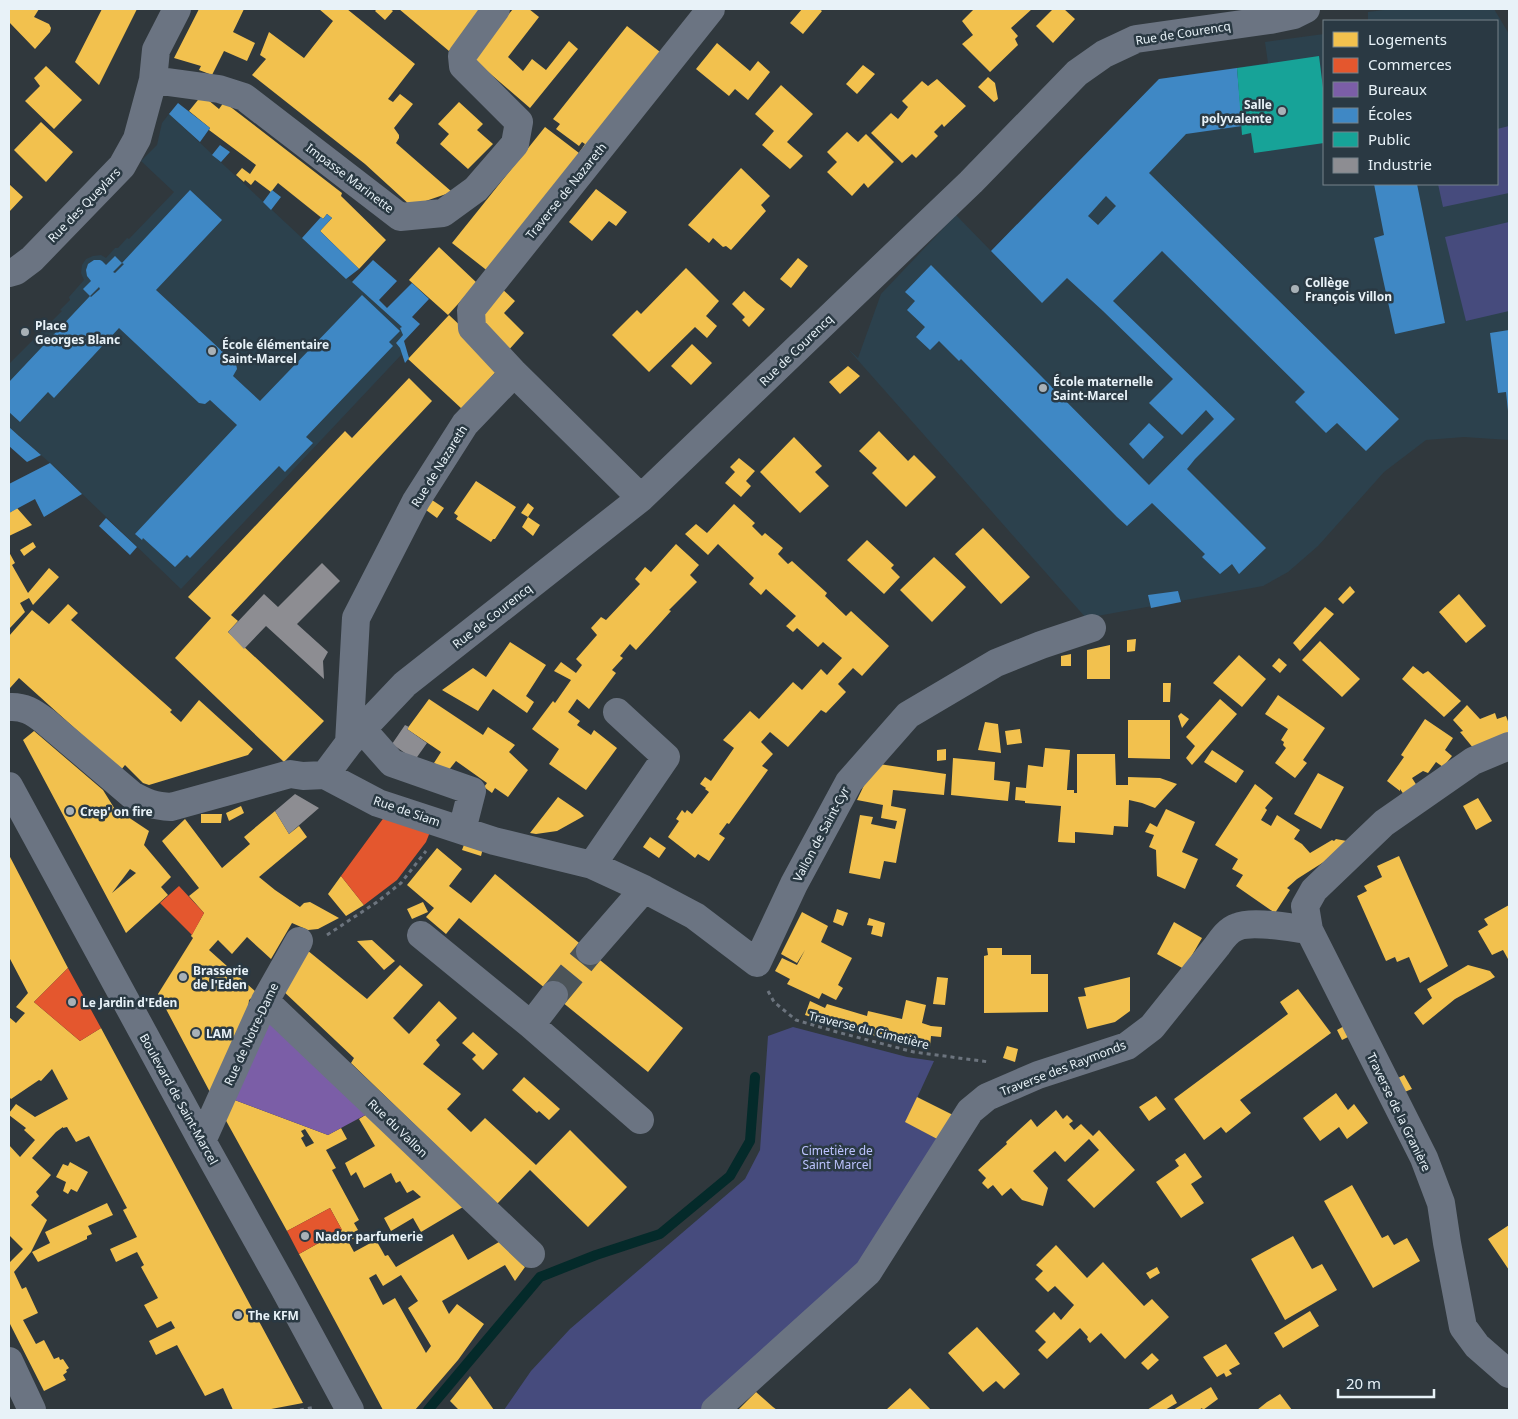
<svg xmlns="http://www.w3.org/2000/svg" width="1518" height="1419" font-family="'Noto Sans',sans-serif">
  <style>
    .built { fill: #2c414d }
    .green { fill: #464b7d }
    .homes { fill: #f2c14e; fill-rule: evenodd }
    .shops { fill: #e4572e }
    .offices { fill: #7b5ea7 }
    .schools { fill: #3f88c5; fill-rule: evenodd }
    .public { fill: #17a398 }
    .industry { fill: #8d8d92 }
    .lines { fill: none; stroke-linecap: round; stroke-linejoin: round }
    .stream { stroke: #042a2a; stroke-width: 10 }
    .minor-tunnel { stroke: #4c5459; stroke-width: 28; stroke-dasharray: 28 14; stroke-linecap: butt }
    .path { stroke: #6c747e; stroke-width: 3; stroke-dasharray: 4 4; stroke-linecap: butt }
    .minor { stroke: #6b7482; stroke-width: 28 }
    .poi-dot { fill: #a8b1b7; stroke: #2a3943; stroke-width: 2 }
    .labels { text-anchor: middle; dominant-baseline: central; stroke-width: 5; stroke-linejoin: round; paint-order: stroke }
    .street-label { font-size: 12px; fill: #e8f2f8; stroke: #2a3943 }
    .poi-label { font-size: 12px; font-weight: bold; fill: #e8f2f8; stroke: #2a3943; text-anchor: start }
    .park-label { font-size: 12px; fill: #bcc3fe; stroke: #2a3943 }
  </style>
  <rect width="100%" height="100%" fill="#30383d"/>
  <path class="built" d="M1391,9H1494L1509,34V440L1464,437L1426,440L1384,472L1318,546L1288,572L1263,586L1086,618L848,349L858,358L881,294L956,215L991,251L1159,79L1268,63L1265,42L1324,34V184H1497V21H1368V12Z
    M169,114L346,279L348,278L402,327L401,328L403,335L396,343L400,348L402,354L181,589L50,463L9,427V364L62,311L60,310L70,300L69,297L84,280L81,273L82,265L86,259L93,256L101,255L106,258L115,248H118L127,238L129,239L174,192L141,161L157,145L162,123Z"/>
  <path class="green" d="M1509,126V193L1443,207L1438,184H1497V129Z
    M1509,222V311L1466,321L1445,237Z
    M793,1027L907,1057L934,1061L906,1122L939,1140L864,1258L702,1410H504L531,1371L570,1329L745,1179L760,1150L768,1036Z"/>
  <path class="homes" d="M9,9H39L34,17L49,24L51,28L50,32L35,49L9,22Z
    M102,9H137L99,85L75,62Z
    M199,9H244L233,32L255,43L247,61L224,51L212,75L199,70L201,66L174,58Z
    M319,9H347L415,64L388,99L393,102L400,94L413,104L394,128L399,135V138L396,143L452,192L411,206L365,164L252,75L266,59L260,55L269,32L304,58L333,21Z
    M377,9H390L393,11L385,20L375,11Z
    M399,9H484L449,51Z
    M513,9H529L539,17L508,57L523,71L532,59L546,70L569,41L578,49L530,108L472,58Z
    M802,9H819L822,11L803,34L790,23Z
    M974,9H1032L1011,28L1018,36L1015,39L1018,45L990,72L962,44L973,35L962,21Z
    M1053,9H1064L1075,19L1053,43L1036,26Z
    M627,26L669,59L494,276L452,243L545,127L579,153L585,144L582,142L579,146L556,129L560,124L553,119Z
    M717,43L750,71L758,61L770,72L748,100L735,89L729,96L696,69Z
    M863,65L875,74L857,94L846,84Z
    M46,66L82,100L54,129L25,101L40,86L34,78Z
    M988,77L995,83L998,99L994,102L978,87Z
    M937,79L966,106L944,127L942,124L934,132L938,136L916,158L912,154L902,163L871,133L891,113L898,119L908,107L902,101L922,81L928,86Z
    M781,85L813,114L787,142L803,156L790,169L762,145L774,131L755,114Z
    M202,95L219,109L224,102L228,105L342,193L341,196L386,240L359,269L320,231L332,218L327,214L323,219L278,183L271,192L255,180L251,185L245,180L244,182L236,175L242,168L250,174L256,165L209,130L210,128L189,111Z
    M459,102L483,124L477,130L493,144L468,169L440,144L449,134L438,124Z
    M41,122L73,152L46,182L14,150Z
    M847,132L858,142L866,134L894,162L868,188L864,183L852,196L827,172L837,162L827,152Z
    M741,168L770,196L761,205L766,211L731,250L726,246L723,247L713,238L709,243L688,225Z
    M9,184L23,197L9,212Z
    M596,189L627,212L616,226L609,221L592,241L569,222Z
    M439,247L477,283L448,315L409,280Z
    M798,258L808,266L791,288L780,279Z
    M686,268L719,301L706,316L717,326L707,338L695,327L649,372L612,335L637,310L641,314Z
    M500,287L515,301L504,313L524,333L506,353L478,326Z
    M744,291L757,303L765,309L749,327L742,320L745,317L732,304Z
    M449,315L502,365L462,409L408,359Z
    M692,344L712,363L691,385L671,366Z
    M848,366L860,376L840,394L829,382Z
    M409,378L432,401L231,615L238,621L228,632L324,721L284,762L175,658L211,618L188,597L345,431L352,438Z
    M879,431L908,461L914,455L936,477L906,507L872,473L877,468L859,451Z
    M794,437L822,466L815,472L829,486L800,513L760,472Z
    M739,458L755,471L746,481L751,486L741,497L725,483L735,472L730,467Z
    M476,481L516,507L495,539H493L491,542L456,519L458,516L454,513Z
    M432,500L444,508L437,518L426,510Z
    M528,503L534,508L528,517L521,513Z
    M734,504L755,523L752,526L762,536L765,533L783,548L778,554L788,564L792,561L827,593L825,596L846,616L851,611L889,646L862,676L853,668L838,684L846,692L826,713L821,710L788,747L770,732L761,742L773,754L762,766L768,770L729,824L727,823L719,834L725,838L709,861L698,854L695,858L668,837L679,821L676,819L682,810L685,813L687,810L692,814L709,792L705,789L706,788L700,784L705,777L711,781L734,748L723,740L750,711L759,719L793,682L802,690L821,669L827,675L842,658L823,642L818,647L797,628L793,632L786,626L796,616L766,589L761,595L749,584L754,578L718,544L708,555L685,534L696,524L707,533Z
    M17,508L32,525L9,536V513Z
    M528,517L540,525L533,536L522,527Z
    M983,528L1030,577L1001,604L955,554Z
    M867,540L894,565L891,568L900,577L884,594L847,560Z
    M33,542L36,547L24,556L20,550Z
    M676,544L699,565L690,575L697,582L669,610L671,611L636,650L630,644L620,656L623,658L612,670L616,673L589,709L577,699L568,712L580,721L577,725L591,735L594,730L617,748L586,790L549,764L559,749L532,729L553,701L555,703L571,680L554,671L561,662L576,673L582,665L576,659L597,635L591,628L601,617L606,620L640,584L635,579L645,567L651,572Z
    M9,552L15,563L12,565L28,593L49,568L59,577L33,605L29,598L20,603L25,612L9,629Z
    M934,557L966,587L932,622L900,590Z
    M1350,586L1355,592L1343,604L1338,599Z
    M1459,594L1486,626L1466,643L1439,612Z
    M68,604L78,613L71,620L172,710L170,712L181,722L199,700L253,749L248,755L149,785L143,783L125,765L121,770L19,678L10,688L9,687V636L32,610L49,624Z
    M1325,607L1334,614L1300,651L1293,643Z
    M1136,639L1135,651L1127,652V640Z
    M1320,641L1360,679L1342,697L1302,660Z
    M510,642L546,665L526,696L534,702L527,713L493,689L478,711L442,690L473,668L486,677Z
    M1110,645V679H1087V650Z
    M1071,654V666H1061V656Z
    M1239,655L1266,679L1242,707L1213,683Z
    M1279,658L1287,665L1280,673L1272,666Z
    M1413,666L1423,674L1428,671L1461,701L1444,717L1402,679Z
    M1163,683H1171L1170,702H1163Z
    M1278,695L1325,728L1303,760L1307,763L1295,778L1275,763L1286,748L1283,745L1284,742L1281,740L1288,729L1265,714Z
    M429,699L483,735L488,727L515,745L509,752L528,770L508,797L495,788L492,793L484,787L487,783L456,761L448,771L434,763L441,752L407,729Z
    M1220,699L1237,714L1192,765L1186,758L1195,746L1186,737Z
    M1467,705L1480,719L1495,713L1497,719L1506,716L1509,724V735L1474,749L1460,732L1463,731L1453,720Z
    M1181,713L1189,719L1182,728L1178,716Z
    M1425,719L1453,738L1445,750L1452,756L1443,767L1436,762L1428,773L1423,771L1412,778L1419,789L1407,799L1400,789V791L1387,781L1404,757L1401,755Z
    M1128,720H1170V759L1128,758Z
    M985,722L998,724L1001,753L978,750Z
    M1020,729L1022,743L1007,745L1005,731Z
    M34,731L103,790L121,819L125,815L149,831L144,845L171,877L161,887L168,895L126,933L23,740ZM130,869L136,873L112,893Z
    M1045,748L1070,750L1067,790H1074V793H1077V754H1115L1116,785H1128V777L1160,778L1177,784L1155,808L1142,803L1129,800L1128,827L1114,826L1113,835L1075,832V843L1058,842L1061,806L1025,803V801L1015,800L1016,787L1026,788L1028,765L1043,767Z
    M946,749V760L937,761V750Z
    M1212,750L1244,771L1236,783L1204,762Z
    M953,758L995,762L994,780L1010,782L1008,801L951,795Z
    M879,764L946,774L944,795L893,790L891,806L906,809L896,863L884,861L880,879L849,873L860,815L873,817L871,824L895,829L897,821L881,818L883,805L857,800L869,775Z
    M1318,773L1344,787L1321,829L1294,814Z
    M1255,784L1273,798L1265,808L1267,810L1261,820L1271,826L1277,815L1300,830L1294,839L1302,844L1310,853L1332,840L1334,841L1336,839L1352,842L1341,851L1297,879L1287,888L1290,890L1275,913L1236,886L1243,875L1232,869L1238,859L1215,845Z
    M558,797L580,812L584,816L557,831L536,834L530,833Z
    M1478,798L1492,821L1476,830L1463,806Z
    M241,806L244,813L229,821L226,813Z
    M1166,809L1195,822L1182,852L1198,859L1185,889L1157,876L1156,850L1149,847L1154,835L1145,832L1150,823L1157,827Z
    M275,811L289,834L299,826L307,837L259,877L275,890L300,907L304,903L310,902L339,918L318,929L308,930L292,923L271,959L247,937L232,954L218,940L209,950L257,993L249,1000L247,1018L211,1094L158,994L193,938L191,936L204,913L189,896L199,888L162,841L185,819L222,868L250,844L244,837Z
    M201,814H222L221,823H201Z
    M650,837L666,848L659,858L643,847Z
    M465,842L483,848L481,856L462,850Z
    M437,848L462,869L449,886L471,903L495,874L683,1028L648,1072L459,918L446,934L426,917L434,908L407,885Z
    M9,855L68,968L34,1002L80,1041L101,1028L303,1403L266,1410H233L223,1388L205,1396L177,1345L156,1355L149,1341L175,1328L171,1321L157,1328L144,1305L158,1298L141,1267L144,1265L137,1252L116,1262L110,1249L137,1237L123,1210L127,1208L89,1136L76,1142L67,1127L63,1128V1127L56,1132L32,1158L51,1175L36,1192L39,1196L31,1205L47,1220L31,1252L14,1272L22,1289L26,1287L38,1313L23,1320L36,1344L44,1340L54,1359L59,1357L60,1360L63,1359L69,1368L66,1370L67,1372L63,1375L66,1380L44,1391L9,1322V1263L23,1249L9,1235V1145L20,1157L35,1140L24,1130L26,1128L9,1115V1113L16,1104L35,1117L68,1099L52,1069L41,1081L39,1080L11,1099L9,1097V1017L16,1023L25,1013L16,1007L28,993L9,957Z
    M1399,856L1448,966L1420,983L1409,957L1397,962L1395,957L1386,961L1357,896L1367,891L1364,886L1382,877L1377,866Z
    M341,876L364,905L346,916L328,894Z
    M423,902L428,912L412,919L407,909Z
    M1509,905V958L1508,959L1503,950L1492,955L1478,931L1488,925L1484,919Z
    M837,909L848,913L843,926L833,922Z
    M802,912L828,926L821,942L852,958L838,985L843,988L836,1000L822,993L819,999L787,984L790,979L775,971L782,958L797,965L805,950L797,963L781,954Z
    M869,918L885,923L882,937L871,934L873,926L867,925Z
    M1174,922L1202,938L1184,969L1157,954Z
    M372,940L395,961L384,970L357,941Z
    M987,948H1002V955H1031V974H1048V1012L984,1013V956L988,955Z
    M307,950L367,999L400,965L423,985L393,1018L409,1034L439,1001L457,1018L436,1040L440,1045L423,1064L461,1094L447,1109L471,1132L485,1118L536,1165L570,1130L627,1187L588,1227L530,1170L497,1204L351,1063L354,1058L280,988Z
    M1468,965L1490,971L1495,977L1455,999L1423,1025L1414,1013L1432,998L1427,989Z
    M937,977L948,978L945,1005L933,1004Z
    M1130,977V1011L1115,1022L1087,1029L1078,997L1086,996L1084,988Z
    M1298,989L1331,1033L1240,1100L1251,1113L1226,1133L1221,1127L1204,1140L1174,1099L1288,1014L1280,1002Z
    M906,1000L926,1005L922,1023L931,1026L942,1027L941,1037L931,1036L930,1047L916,1046L864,1033L805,1015L810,1001L825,1008L827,1004L867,1016L868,1011L902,1019Z
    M1346,1025L1352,1035L1342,1040L1337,1030Z
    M473,1032L498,1054L483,1070L472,1059L476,1055L462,1043Z
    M1007,1046L1018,1049L1015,1062L1003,1058Z
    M1404,1075L1412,1089L1402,1093L1394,1080Z
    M524,1077L560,1109L549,1120L539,1111L537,1113L512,1090Z
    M1336,1093L1348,1110L1354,1104L1368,1123L1347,1139L1339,1127L1320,1141L1303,1118Z
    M1156,1096L1166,1109L1149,1121L1139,1107Z
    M917,1097L953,1115L939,1140L905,1122Z
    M232,1099L328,1135L341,1128L347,1139L326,1150L336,1168L332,1170L359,1220L354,1223L358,1230L354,1232L357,1237L348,1241L354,1252L376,1240L385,1256L388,1255L396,1267L453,1234L468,1260L499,1242L525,1267L515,1281L505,1265L442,1301L449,1314L457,1304L484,1324L458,1360L415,1410H383L299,1254L342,1230L330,1208L287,1231L224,1117ZM305,1129L314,1143L306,1147L301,1138L304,1136L301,1131ZM376,1274L383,1286L401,1275L418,1301L408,1308L431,1346L426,1353L395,1298L383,1305L369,1278Z
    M1056,1110L1063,1119L1067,1115L1073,1121L1069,1124L1074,1130L1081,1124L1093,1136L1099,1130L1135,1170L1094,1208L1067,1180L1099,1150L1089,1139L1065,1162L1055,1151L1033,1171L1048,1188L1043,1206L1022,1200L1011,1188L1002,1196L993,1185L988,1189L982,1183L986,1178L978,1170L1007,1144L1006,1142L1031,1119L1037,1127Z
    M367,1114L463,1207L421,1232L413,1218L391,1231L384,1218L421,1197L413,1190L407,1193L400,1181L396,1183L391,1173L364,1188L356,1172L351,1176L345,1163L375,1146L359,1119Z
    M1185,1153L1202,1177L1191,1184L1204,1203L1181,1218L1156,1182L1179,1166L1175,1160Z
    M70,1162L88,1172L77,1192L71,1189L68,1194L63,1191L66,1182L56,1177L63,1164L68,1166Z
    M1352,1185L1382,1238L1388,1235L1394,1245L1407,1238L1420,1261L1373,1288L1324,1201Z
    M107,1203L113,1215L88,1226L92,1234L87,1236V1239L38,1262L32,1252L50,1243L45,1232Z
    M1509,1225V1270L1488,1239Z
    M1293,1236L1312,1269L1322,1264L1337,1290L1285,1320L1251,1259Z
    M1056,1245L1087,1278L1103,1262L1144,1306L1152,1299L1169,1317L1125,1359L1101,1333L1090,1343L1087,1339L1088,1337L1080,1328L1047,1359L1038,1350L1046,1342L1035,1331L1054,1312L1061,1320L1074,1305L1055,1286L1048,1292L1035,1279L1043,1271L1036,1265Z
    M1157,1267L1160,1273L1150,1279L1146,1273Z
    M1310,1311L1319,1326L1283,1348L1274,1333Z
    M977,1327L1020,1374L1004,1389L996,1381L983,1392L948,1353Z
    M1226,1344L1240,1364L1229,1370L1232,1374L1226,1377L1224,1373L1217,1377L1203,1357Z
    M1152,1353L1159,1360L1148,1370L1141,1363Z
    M470,1376L494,1410H459L450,1401Z
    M1211,1387L1218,1399L1203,1410L1202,1408L1199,1410H1173Z
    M910,1388L931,1410H886Z
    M756,1392L773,1407L777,1410H738Z
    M1172,1394L1177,1403L1165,1410H1147Z
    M1280,1394L1292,1410H1257L1267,1402Z"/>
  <path class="shops" d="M385,816L430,832L426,842L397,880L364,905L341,876Z
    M179,886L204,913L192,935L160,903Z
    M68,968L101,1028L80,1041L34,1002Z
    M330,1208L342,1230L299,1254L287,1231Z"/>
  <path class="offices" d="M270,1021L367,1114L328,1135L232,1099Z"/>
  <path class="schools" d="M1237,68L1242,126L1186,134L1149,173L1399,419L1366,451L1337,423L1326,433L1295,402L1305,392L1162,251L1113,301L1235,419L1195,459L1187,469L1266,548L1239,574L1232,564L1220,574L1202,557L1205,554L1152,503L1127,526L1117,517L961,359L959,361L939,341L930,350L916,337L925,327L907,310L915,301L905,292L931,265L1149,485L1214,419L1206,410L1182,435L1149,403L1173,379L1103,311L1067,278L1042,303L991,251L1159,79ZM1106,196L1116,206L1098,225L1088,216Z
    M178,103L210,128L200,142L169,114Z
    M220,145L230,152L221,162L212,155Z
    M1374,184H1417L1445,323L1395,334L1374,238L1384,235Z
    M190,190L222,220L156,290L236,364L237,369L233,376L260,401L362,295L400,331L389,342L393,346L306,437L313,443L285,472L279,466L190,558L187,555L175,567L143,538L142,540L135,534L237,425L210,400L205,404L199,403L119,328L54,398L48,392L20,422L9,412V382L90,296L91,297L100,289L99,287L90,296L83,289L91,281L87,276L86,270L88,264L94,260H100L102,261L106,265L115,256L122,263L113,272L115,273L124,264L122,263L135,249Z
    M272,190L281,197L271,210L263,202Z
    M327,214L332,218L320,231L359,269L346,279L302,238L321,217L323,219Z
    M373,260L397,281L379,300L387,308L412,283L429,299L412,317L420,324L404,341L409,358L405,363L400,348L396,343L403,335L400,328L402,327L352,282Z
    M1509,330V411H1508L1506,392L1498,393L1490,333Z
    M1149,423L1164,437L1143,459L1129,444Z
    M9,427L19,436L41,455L27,462L9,446Z
    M50,463L82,494L44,517L35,499L9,513V484Z
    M106,518L137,547L130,555L99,526Z
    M1178,591L1181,602L1151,608L1148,595Z"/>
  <path class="public" d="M1319,56L1324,96V143L1254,153L1251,133L1242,135L1237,68Z"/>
  <path class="industry" d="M322,563L340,581L297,624L328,652L323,661L324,679L266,626L244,649L228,632L264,594L278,607Z
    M405,725L409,727L407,729L427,743L415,760L392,744Z
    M295,794L319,808L289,834L275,811Z"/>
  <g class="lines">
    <path class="stream" d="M428,1410L540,1277L596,1255L660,1234L730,1176L750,1141L755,1077"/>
    <path class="minor-tunnel" d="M554,995L590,951"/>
    <path class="path" d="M327,935L377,902L401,883L426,851
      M768,991L774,1002L796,1020L837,1032L914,1052L989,1062
      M300,1410L315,1407"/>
    <path class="minor" d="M153,80L219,89L244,97L400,217L443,213L476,189L515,144L519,122L463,66L462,56L496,9
      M9,273L16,271L32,259L122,166L137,139L153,80L156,50L177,9
      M514,373L472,328L471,310L711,9
      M9,707C24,706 33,712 45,721L132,795C146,803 154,806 171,807L290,774L303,776L325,775L378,803L494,841L592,865L644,889L695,916L757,963L794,884L849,782L908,715L996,663L1041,645L1092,628
      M362,729L392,763L472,791L462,830
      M349,743L356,618L416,501L465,424L514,373L641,498
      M1509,746L1473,761L1384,823L1314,890L1305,906L1309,930L1424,1158L1441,1203L1447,1243L1463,1327L1477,1346L1509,1374
      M325,775L349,743L405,684L641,498L971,182L1077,73L1104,54L1136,39L1270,20L1294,15L1306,9
      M9,786L202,1141L284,1288L350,1410
      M592,865L666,757L617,712
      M421,935L531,1025L640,1120
      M590,951L644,889
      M265,1001L531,1254
      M531,1025L554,995
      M202,1141L265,1001L299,941
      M9,1361L32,1410
      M715,1410L868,1272L970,1111L987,1097L1038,1075L1127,1046L1152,1027L1217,946C1222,939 1228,930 1237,927C1253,920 1291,928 1309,930"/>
  </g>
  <g class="poi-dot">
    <circle cx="1282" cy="111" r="5"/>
    <circle cx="1295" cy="289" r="5"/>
    <circle cx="25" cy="332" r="5"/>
    <circle cx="212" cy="351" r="5"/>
    <circle cx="1043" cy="388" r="5"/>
    <circle cx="70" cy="811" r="5"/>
    <circle cx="183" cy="977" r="5"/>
    <circle cx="72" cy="1002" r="5"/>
    <circle cx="196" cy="1033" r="5"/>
    <circle cx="305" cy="1236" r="5"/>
    <circle cx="238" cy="1315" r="5"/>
  </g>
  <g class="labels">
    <g class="street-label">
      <text transform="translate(1183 33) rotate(-9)">Rue de Courencq</text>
      <text transform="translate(350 178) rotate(37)">Impasse Marinette</text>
      <text transform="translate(566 191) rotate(-51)">Traverse de Nazareth</text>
      <text transform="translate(84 205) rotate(-46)">Rue des Queylars</text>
      <text transform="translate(796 350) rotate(-44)">Rue de Courencq</text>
      <text transform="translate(439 466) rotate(-58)">Rue de Nazareth</text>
      <text transform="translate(492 616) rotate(-38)">Rue de Courencq</text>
      <text transform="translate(407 811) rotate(19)">Rue de Siam</text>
      <text transform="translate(821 834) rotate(-62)">Vallon de Saint-Cyr</text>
      <text transform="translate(869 1030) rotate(14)">Traverse du Cimetière</text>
      <text transform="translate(251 1034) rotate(-65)">Rue de Notre-Dame</text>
      <text transform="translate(1063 1068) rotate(-21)">Traverse des Raymonds</text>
      <text transform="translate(179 1099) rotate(61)">Boulevard de Saint-Marcel</text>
      <text transform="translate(1399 1112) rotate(64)">Traverse de la Granière</text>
      <text transform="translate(398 1128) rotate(44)">Rue du Vallon</text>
    </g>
    <g class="poi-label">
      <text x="1272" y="104" text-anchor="end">Salle<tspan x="1272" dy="14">polyvalente</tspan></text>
      <text x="1305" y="282">Collège<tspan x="1305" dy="14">François Villon</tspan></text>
      <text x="35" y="325">Place<tspan x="35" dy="14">Georges Blanc</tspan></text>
      <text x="222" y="344">École élémentaire<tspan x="222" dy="14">Saint-Marcel</tspan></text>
      <text x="1053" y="381">École maternelle<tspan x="1053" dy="14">Saint-Marcel</tspan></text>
      <text x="80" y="811">Crep' on fire</text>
      <text x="193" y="970">Brasserie<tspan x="193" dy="14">de l'Eden</tspan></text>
      <text x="82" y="1002">Le Jardin d'Eden</text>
      <text x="206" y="1033">LAM</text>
      <text x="315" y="1236">Nador parfumerie</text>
      <text x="248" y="1315">The KFM</text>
    </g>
    <g class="park-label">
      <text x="837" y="1150">Cimetière de<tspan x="837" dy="14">Saint Marcel</tspan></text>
    </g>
  </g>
  <rect width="1518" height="1419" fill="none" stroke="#e8f2f8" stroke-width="20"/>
  <rect x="1323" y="20" width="175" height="165" fill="#2a3943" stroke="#76838b"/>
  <rect x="1333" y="32" width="25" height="15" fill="#f2c14e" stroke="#76838b"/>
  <text x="1368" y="45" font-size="15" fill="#e8f2f8">Logements</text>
  <rect x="1333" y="58" width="25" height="15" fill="#e4572e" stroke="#76838b"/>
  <text x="1368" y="70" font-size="15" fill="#e8f2f8">Commerces</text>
  <rect x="1333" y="82" width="25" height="15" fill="#7b5ea7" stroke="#76838b"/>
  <text x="1368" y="95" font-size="15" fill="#e8f2f8">Bureaux</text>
  <rect x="1333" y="108" width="25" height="15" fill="#3f88c5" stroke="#76838b"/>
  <text x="1368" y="120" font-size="15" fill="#e8f2f8">Écoles</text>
  <rect x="1333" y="132" width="25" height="15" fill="#17a398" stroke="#76838b"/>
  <text x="1368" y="145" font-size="15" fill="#e8f2f8">Public</text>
  <rect x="1333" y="158" width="25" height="15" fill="#8d8d92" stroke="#76838b"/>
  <text x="1368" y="170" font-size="15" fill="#e8f2f8">Industrie</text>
  <path d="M1338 1389v8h96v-8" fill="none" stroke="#e8f2f8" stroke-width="2.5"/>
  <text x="1346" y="1389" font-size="15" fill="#e8f2f8" stroke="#2a3943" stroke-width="4" paint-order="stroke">20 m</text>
</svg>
